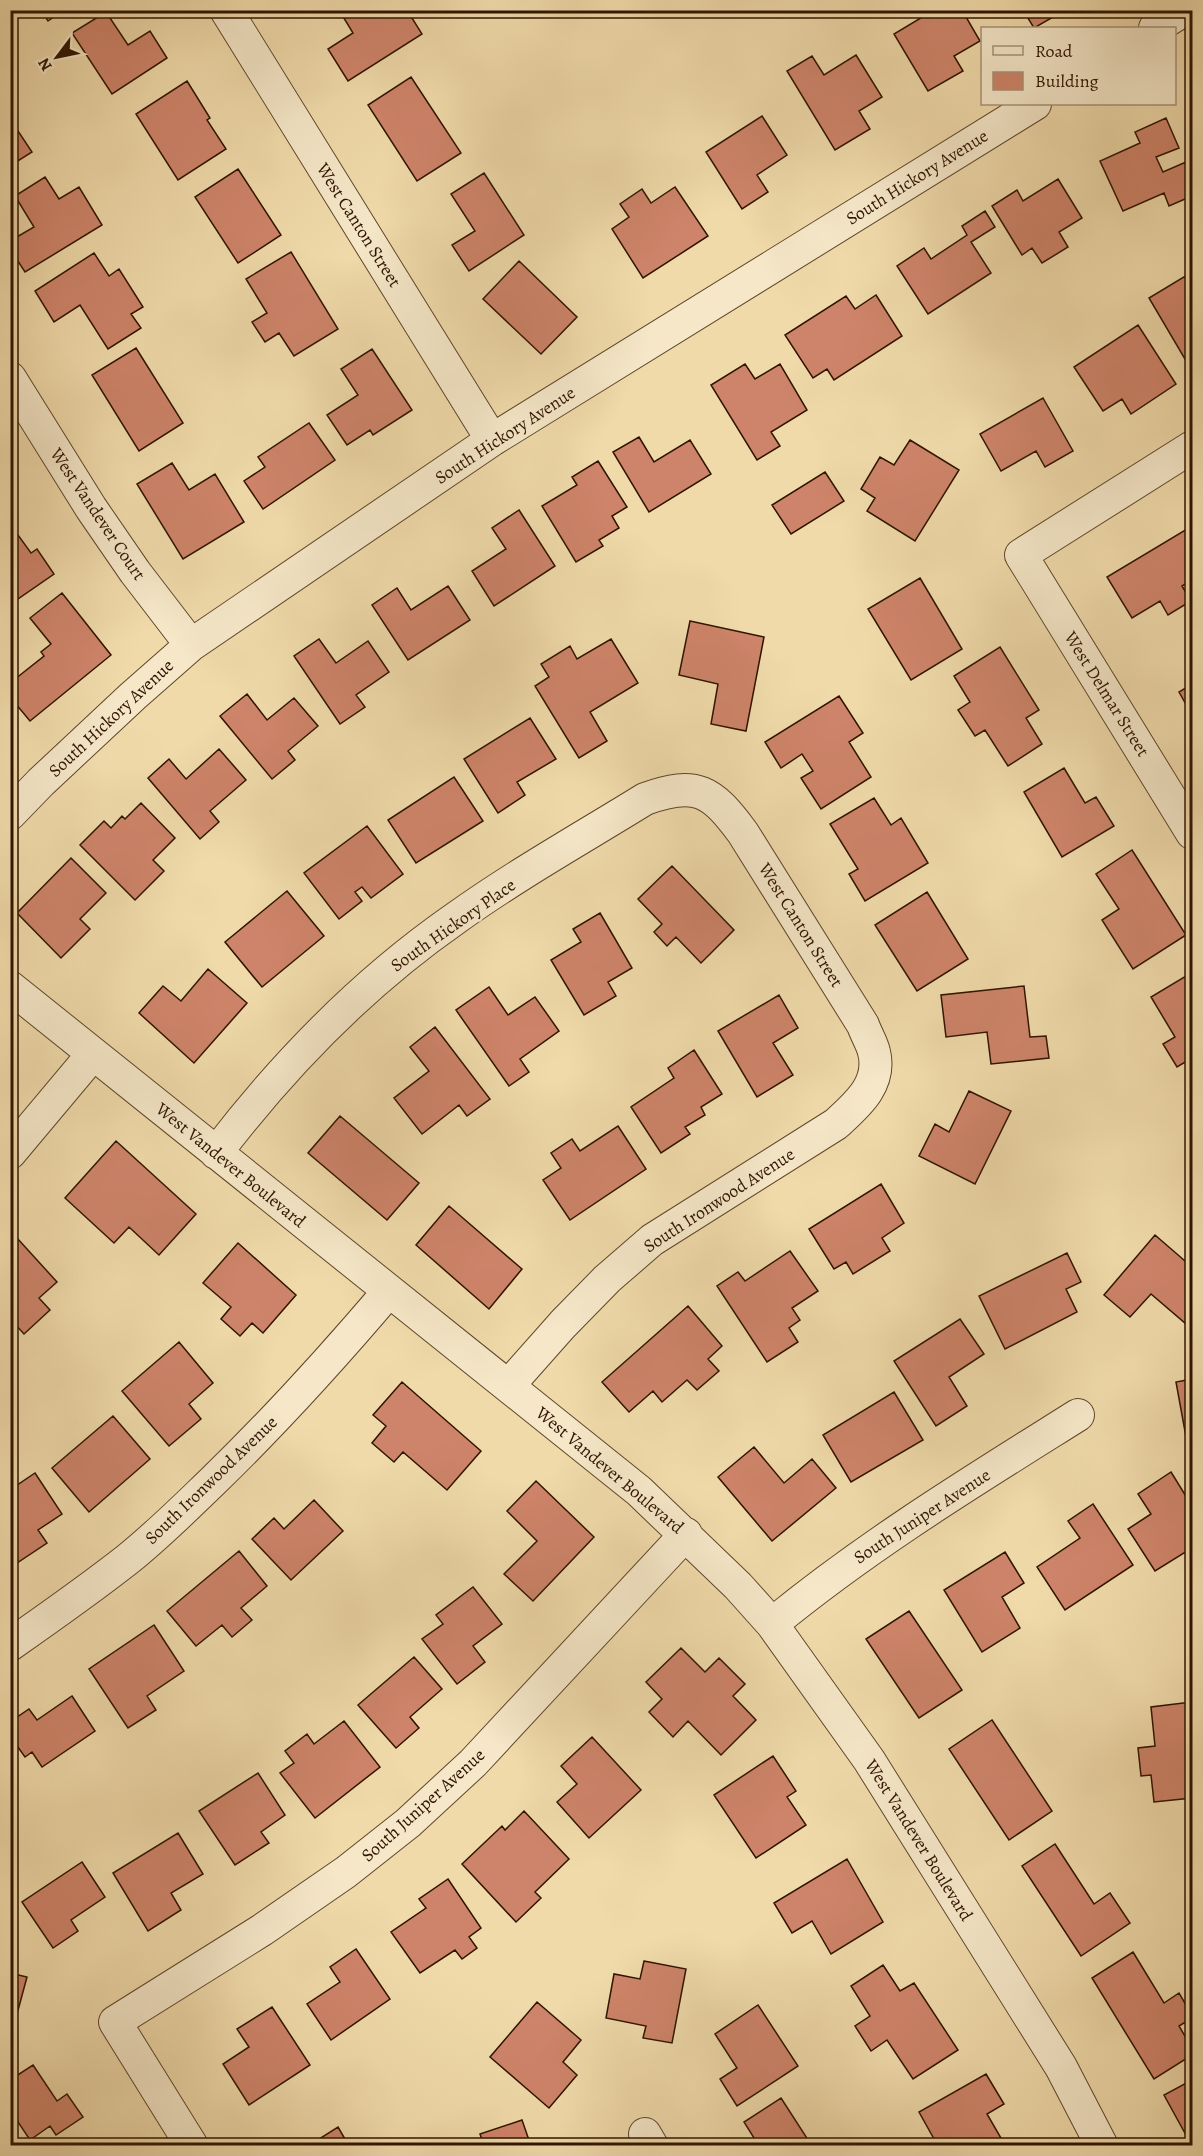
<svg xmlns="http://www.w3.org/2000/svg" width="1203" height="2156" font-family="Alegreya,serif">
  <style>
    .building { fill: #ce846a; stroke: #2f1400; stroke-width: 1.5 }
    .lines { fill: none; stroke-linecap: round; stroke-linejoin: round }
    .minor-casing { stroke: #5f462a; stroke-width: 34 }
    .minor { stroke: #f5e7c8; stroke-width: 32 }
    .labels { text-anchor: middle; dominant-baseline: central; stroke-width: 5; stroke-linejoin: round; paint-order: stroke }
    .street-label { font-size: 18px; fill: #2f1400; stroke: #f5e7c8 }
  </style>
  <rect width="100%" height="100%" fill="#f0daaa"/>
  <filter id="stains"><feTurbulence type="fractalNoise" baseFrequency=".00333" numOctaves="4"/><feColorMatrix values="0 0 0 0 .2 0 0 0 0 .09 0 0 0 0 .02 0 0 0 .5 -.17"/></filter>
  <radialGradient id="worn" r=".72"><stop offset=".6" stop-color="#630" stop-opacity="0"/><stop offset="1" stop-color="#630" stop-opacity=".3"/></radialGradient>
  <path class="building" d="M41,10H64L48,21Z
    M339,10H407L422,34L348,81L328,49L353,33Z
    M934,10H962L980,41L954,56L963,71L928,91L894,34Z
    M1023,10H1061L1062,12L1034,28Z
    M106,12L128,45L150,31L167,58L112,94L72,33Z
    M856,55L882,97L859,111L870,129L835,150L787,71L812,56L824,75Z
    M411,77L461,153L417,181L368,105Z
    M187,81L210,118L207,120L226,149L178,180L136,114Z
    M762,116L787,155L757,175L768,192L742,209L706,152Z
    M1166,118L1179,148L1156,157L1163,172L1186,162L1192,177V196L1169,206L1164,193L1123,211L1100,161L1140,143L1135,132Z
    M10,119L32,152L10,166Z
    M238,169L281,235L238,263L195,197Z
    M484,173L524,235L469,271L452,245L475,231L451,194Z
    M45,177L59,199L79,187L102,225L25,272L10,249V241L34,227L15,196Z
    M1058,179L1082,218L1059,232L1068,247L1042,263L1032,248L1022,255L992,206L1017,190L1023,201Z
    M675,187L708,236L643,278L612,229L629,217L620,204L642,189L651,203Z
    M985,211L995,227L971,242L991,273L928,314L897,266L924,248L931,259L967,235L962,226Z
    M291,252L338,329L294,356L279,333L265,342L252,322L267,313L246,279Z
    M94,253L109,276L119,269L143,307L131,314L141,328L108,349L80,305L54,322L35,291Z
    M519,261L577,317L541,354L483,299Z
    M1192,272V371L1149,298Z
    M876,295L902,336L834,380L827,369L813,378L785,335L846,296L855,309Z
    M1138,325L1176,384L1131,414L1122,399L1103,411L1074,367Z
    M136,348L183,423L139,451L92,375Z
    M372,349L412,410L373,435L370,430L347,445L327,415L358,395L341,369Z
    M745,364L755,379L780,364L807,410L771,432L780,446L757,460L711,385Z
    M1043,398L1073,451L1045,467L1036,451L1001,471L980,434Z
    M309,423L335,460L263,509L244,481L265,467L258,457Z
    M639,437L654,462L690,440L711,474L649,512L613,452Z
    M910,440L959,470L915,541L867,511L875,498L861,489L880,457L894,465Z
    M598,461L627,507L612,516L619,528L599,540L603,546L576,562L542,506L577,485L572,477Z
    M172,463L189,490L215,474L244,522L183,559L137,484Z
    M825,472L844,501L791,534L772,505Z
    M519,510L555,566L494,606L472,571L506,549L492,528Z
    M10,524L31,553L37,549L54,574L12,603Z
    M1192,526V580L1182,586L1191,601L1168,615L1160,601L1132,618L1107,577Z
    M920,578L962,649L911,680L868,609Z
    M448,586L470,620L408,660L372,605L397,588L411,610Z
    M62,593L111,655L30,721L10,697V683L44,656L41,652L51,644L30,618Z
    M690,621L764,637L746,731L711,724L718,684L679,675Z
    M319,639L336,663L368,641L389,672L356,695L365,707L340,724L294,656Z
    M611,639L638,683L590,712L607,741L579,758L535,686L549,677L541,664L570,646L577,659Z
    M1000,647L1039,710L1026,718L1042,744L1008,766L985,730L975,736L958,710L970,702L954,676Z
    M1192,684V715L1179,692Z
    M247,694L267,720L294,698L318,726L288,751L295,760L272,779L220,716Z
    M839,696L863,733L849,742L871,777L821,809L801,778L813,771L802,754L781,768L765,742Z
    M530,718L556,759L517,782L525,795L498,813L464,759Z
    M219,749L246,780L210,811L219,822L200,839L148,778L169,759L186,779Z
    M1064,768L1085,803L1096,797L1114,826L1062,857L1024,792Z
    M454,777L483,821L416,863L388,820Z
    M874,798L891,825L901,818L928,863L865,901L849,874L858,869L830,824Z
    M141,803L175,838L153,860L164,871L135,900L80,845L104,821L111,828L122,816L125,819Z
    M367,826L403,874L371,898L362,887L355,892L362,901L339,919L304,873Z
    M1132,850L1186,935L1133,969L1102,920L1119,909L1096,874Z
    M71,858L106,893L80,919L90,929L61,958L17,913Z
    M672,866L734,930L701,963L676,937L667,946L654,932L662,924L638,899Z
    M287,891L324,936L262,987L225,942Z
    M927,892L968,959L917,991L875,925Z
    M600,913L632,968L608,982L616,996L584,1015L551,960L581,942L573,929Z
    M208,969L247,1003L194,1063L139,1013L163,986L181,1001Z
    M1191,973L1192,1058L1177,1067L1163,1044L1175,1037L1151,997Z
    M1024,986L1030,1037L1046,1036L1049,1058L991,1064L987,1032L946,1037L941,995Z
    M489,987L508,1015L535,997L559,1031L520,1059L529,1072L509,1086L456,1010Z
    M779,995L798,1028L773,1043L793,1075L757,1097L718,1031Z
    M435,1027L490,1099L467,1116L459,1105L422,1134L394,1098L429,1071L410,1047Z
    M694,1050L722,1094L701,1107L705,1115L685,1127L690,1134L661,1153L631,1107L674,1078L668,1068Z
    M969,1091L1011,1111L975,1184L919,1156L935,1124L949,1132Z
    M340,1116L419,1183L387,1220L308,1153Z
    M618,1126L646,1169L570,1220L543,1180L561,1168L551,1153L572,1139L580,1151Z
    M116,1141L196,1214L159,1255L129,1227L114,1243L65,1198Z
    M881,1184L904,1223L882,1238L890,1251L853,1274L846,1262L834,1269L809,1229Z
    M449,1206L522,1269L489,1309L416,1245Z
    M1155,1235L1192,1267V1329L1151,1294L1130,1317L1104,1295Z
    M17,1238L57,1282L39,1298L50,1310L24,1334L14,1323L10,1327V1244Z
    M238,1243L296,1295L263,1333L252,1323L240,1336L221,1319L231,1307L203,1283Z
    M790,1251L818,1291L792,1308L800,1320L789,1328L798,1342L767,1362L717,1286L738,1272L745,1281Z
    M1067,1253L1081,1282L1066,1289L1077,1312L1005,1349L979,1296Z
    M688,1306L722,1346L708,1359L719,1371L697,1390L687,1380L662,1402L653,1391L629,1412L602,1382Z
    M960,1319L984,1354L949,1377L967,1406L936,1426L894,1361Z
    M179,1342L213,1383L189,1404L201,1419L169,1446L122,1391Z
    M1192,1379V1448H1188L1176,1382Z
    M402,1382L481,1451L447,1490L403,1452L394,1462L372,1443L386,1426L373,1415Z
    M894,1392L923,1440L851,1482L823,1435Z
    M113,1416L150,1459L89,1512L52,1468Z
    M754,1447L784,1483L812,1459L836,1488L772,1541L718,1477Z
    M1171,1472L1192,1506V1560L1187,1551L1155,1571L1128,1529L1151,1514L1138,1494Z
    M35,1473L62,1514L38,1530L47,1543L14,1565L10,1560V1490Z
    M536,1481L594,1537L533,1601L504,1574L537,1541L507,1511Z
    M314,1500L343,1531L291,1580L252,1539L274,1518L284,1529Z
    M1093,1504L1133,1565L1065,1610L1037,1567L1080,1538L1068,1521Z
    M239,1551L267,1586L241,1608L252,1620L232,1637L222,1625L196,1646L167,1611Z
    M1005,1552L1024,1583L1002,1597L1020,1628L982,1652L944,1590Z
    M473,1587L502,1624L473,1646L485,1662L457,1684L422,1639L443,1624L436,1615Z
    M909,1611L962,1690L919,1718L866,1639Z
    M154,1625L184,1671L147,1696L156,1710L128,1728L89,1669Z
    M681,1648L705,1672L719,1658L745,1684L733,1696L756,1720L721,1755L688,1721L673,1737L649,1712L662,1699L646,1682Z
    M414,1657L442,1689L410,1717L419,1728L396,1748L358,1705Z
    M72,1696L95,1731L42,1767L32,1752L25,1757L10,1736V1722L29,1709L37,1720Z
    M1191,1702L1192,1798L1154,1802L1151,1775L1141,1776L1138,1748L1155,1746L1151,1707Z
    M992,1720L1052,1811L1009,1840L949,1749Z
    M344,1721L380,1767L315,1818L280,1773L294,1763L285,1751L307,1734L314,1744Z
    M592,1737L641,1790L589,1838L557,1802L577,1784L561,1766Z
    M773,1756L796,1791L787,1797L806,1825L756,1858L714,1795Z
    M258,1773L285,1815L261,1832L269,1843L235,1865L199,1811Z
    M524,1811L569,1859L535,1892L541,1898L516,1922L462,1864L502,1826L505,1830Z
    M178,1833L203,1874L171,1893L181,1910L148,1931L113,1873Z
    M1055,1844L1094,1904L1110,1893L1130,1923L1081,1956L1022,1866Z
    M847,1859L883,1922L831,1954L812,1921L792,1933L774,1903Z
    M82,1862L105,1897L71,1920L78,1931L53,1948L22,1902Z
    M448,1879L481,1928L469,1937L477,1948L462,1959L455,1950L420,1973L391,1932L426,1908L419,1899Z
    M356,1949L390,1999L331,2040L307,2004L340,1982L330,1967Z
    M1133,1952L1164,2003L1179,1993L1192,2015V2018L1179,2026L1192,2048V2055L1154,2079L1092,1978Z
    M644,1961L686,1969L672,2043L643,2038L646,2026L606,2018L614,1974L640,1979Z
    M883,1965L900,1991L914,1983L958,2050L913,2079L887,2040L871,2051L855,2026L870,2016L851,1986Z
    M10,1973L27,1977L17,2014L10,2012Z
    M537,2002L581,2040L563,2062L577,2075L549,2108L490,2057Z
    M758,2005L798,2066L737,2106L720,2079L737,2068L715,2034Z
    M272,2007L310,2065L249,2105L223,2064L249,2047L237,2029Z
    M33,2065L57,2101L67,2094L83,2117L56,2135L50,2126L30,2140L10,2110V2080Z
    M986,2074L1004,2104L987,2114L1005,2145L938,2146L919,2112Z
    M1192,2080V2146L1164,2095Z
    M781,2098L812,2146H759L744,2122Z
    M522,2120L531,2146H484L480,2134Z
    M338,2127L349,2146H308Z"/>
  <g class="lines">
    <g class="minor-casing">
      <path id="minor" d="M226,10L492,440
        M1155,28L1184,10
        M10,378L91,508L135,572L191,645
        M1192,447L1021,555L1192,833
        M10,814L41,782L133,696L191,645L492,440L1035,104
        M10,987L639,1491L738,1586L772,1624L869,1760L1061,2067L1102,2146
        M10,1153L93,1054
        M216,1153C284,1064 364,982 456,918C516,875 582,838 645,799C697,780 712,791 743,833L863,1025C866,1034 872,1043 874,1052C882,1084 857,1105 836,1124L652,1240L607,1279L563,1324L508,1386
        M772,1624C868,1545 973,1481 1078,1415
        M10,1645C50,1617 90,1589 128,1559C158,1535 185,1508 212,1482C275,1421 333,1357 389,1291
        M645,2134L652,2146
        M192,2146L115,2022L262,1930L346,1872L408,1823L473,1763L686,1534"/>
    </g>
    <use href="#minor" class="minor"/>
  </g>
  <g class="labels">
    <g class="street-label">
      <text transform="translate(917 177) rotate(-32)">South Hickory Avenue</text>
      <text transform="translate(359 225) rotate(58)">West Canton Street</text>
      <text transform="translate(505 435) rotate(-33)">South Hickory Avenue</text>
      <text transform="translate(98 514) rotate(56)">West Vandever Court</text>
      <text transform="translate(1107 694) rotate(58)">West Delmar Street</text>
      <text transform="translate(111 718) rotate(-43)">South Hickory Avenue</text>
      <text transform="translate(453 925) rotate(-35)">South Hickory Place</text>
      <text transform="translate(801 925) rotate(58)">West Canton Street</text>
      <text transform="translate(231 1165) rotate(39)">West Vandever Boulevard</text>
      <text transform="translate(719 1200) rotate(-33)">South Ironwood Avenue</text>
      <text transform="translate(610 1470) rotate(40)">West Vandever Boulevard</text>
      <text transform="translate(211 1480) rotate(-44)">South Ironwood Avenue</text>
      <text transform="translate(922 1516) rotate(-33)">South Juniper Avenue</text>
      <text transform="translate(423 1805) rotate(-42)">South Juniper Avenue</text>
      <text transform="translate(919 1840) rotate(58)">West Vandever Boulevard</text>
    </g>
  </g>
  <rect width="1203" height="2156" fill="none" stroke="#f0daaa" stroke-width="36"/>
  <rect x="12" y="12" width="1179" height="2132" fill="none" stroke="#2f1400" stroke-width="3"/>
  <rect x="18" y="18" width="1167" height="2120" fill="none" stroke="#2f1400" stroke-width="1.5"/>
  <rect x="981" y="27" width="195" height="78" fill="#f5e7c8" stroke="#a69378" stroke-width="1.5"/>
  <rect x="993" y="46" width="30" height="9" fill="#f5e7c8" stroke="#a69378" stroke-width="1.5"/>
  <text x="1035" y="57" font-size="18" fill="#2f1400">Road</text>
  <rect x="993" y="72" width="30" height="18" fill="#ce846a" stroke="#a69378" stroke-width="1.5"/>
  <text x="1035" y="87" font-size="18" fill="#2f1400">Building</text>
  <g transform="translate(57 57) rotate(238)" stroke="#f5e7c8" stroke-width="4.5" paint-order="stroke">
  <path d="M0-4.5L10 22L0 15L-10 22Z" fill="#2f1400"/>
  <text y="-9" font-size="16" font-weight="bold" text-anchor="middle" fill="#2f1400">N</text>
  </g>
  <rect width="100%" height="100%" filter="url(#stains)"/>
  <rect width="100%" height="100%" fill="url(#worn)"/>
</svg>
